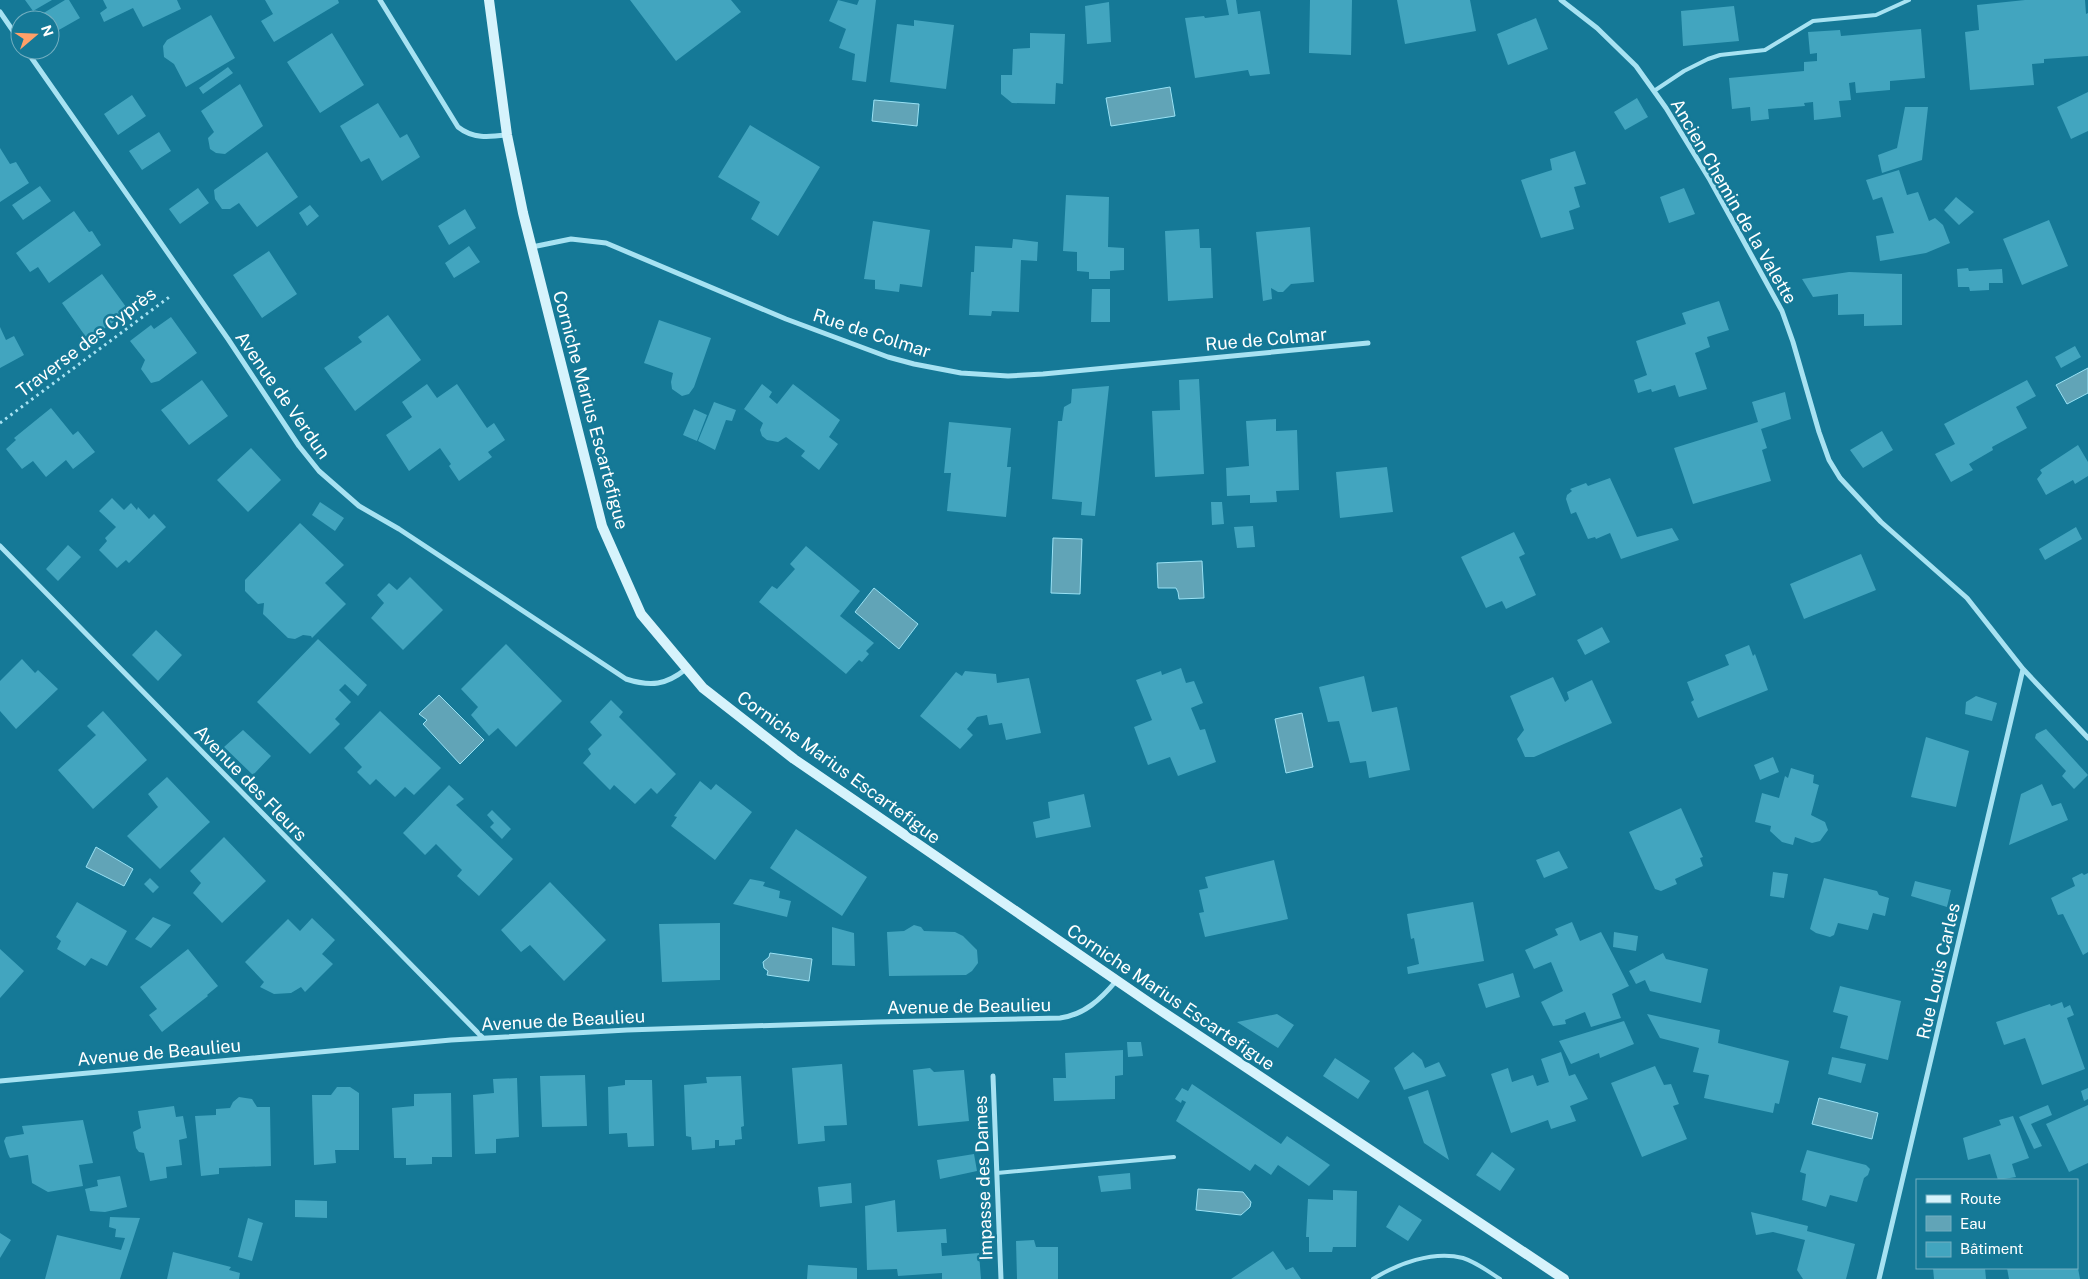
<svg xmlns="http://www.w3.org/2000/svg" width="2088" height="1279" font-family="'Public Sans',sans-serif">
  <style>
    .water { fill: #61a4b7; stroke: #99e2f5 }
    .building { fill: #42a5bf }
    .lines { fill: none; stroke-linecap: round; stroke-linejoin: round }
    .path { stroke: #a7e2f2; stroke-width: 3; stroke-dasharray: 2.5 4; stroke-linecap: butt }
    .service { stroke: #a7e2f2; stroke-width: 4 }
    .minor { stroke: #a7e2f2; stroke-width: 5 }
    .secondary { stroke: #d6f3fc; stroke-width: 10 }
    .labels { text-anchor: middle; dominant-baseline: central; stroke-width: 5; stroke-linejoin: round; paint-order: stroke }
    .street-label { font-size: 18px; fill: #fff; stroke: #157997 }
  </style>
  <rect width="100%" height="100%" fill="#157997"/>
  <path class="water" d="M1170,87L1175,116L1111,126L1106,98Z
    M874,100L919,104L917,126L872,121Z
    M2088,368V393L2067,404L2056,385Z
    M1053,538L1082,539L1080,594L1051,593Z
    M1202,561L1204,598L1179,599L1178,592L1176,588H1158L1157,563Z
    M874,588L918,624L899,649L855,612Z
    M439,695L484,740L460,764L423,724L427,720L419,714Z
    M1302,713L1313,767L1286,773L1275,719Z
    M96,847L133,869L124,886L86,867Z
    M770,953L812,959L809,981L767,975L768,971L764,968L763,962L769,957Z
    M1819,1098L1878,1113L1872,1139L1812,1124Z
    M1198,1189L1243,1192L1251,1202L1250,1207L1241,1215L1196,1210Z"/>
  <path class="building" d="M25,0H52L33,11Z
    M65,0H69L80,18L50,35V20H39L37,17Z
    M103,0H177L181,9L143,27L133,8L104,22L100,13L107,8Z
    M265,0H338L339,3L274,42L261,21L273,14Z
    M630,0H731L741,12L676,61Z
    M838,0L857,5L859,0H876L866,82L852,80L855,54L839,48L846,29L829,21Z
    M1226,0H1236L1238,14L1260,11L1270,74L1250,76L1248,70L1195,78L1185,18L1204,16L1205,18L1229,15Z
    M1310,0H1352L1351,55L1309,53Z
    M1397,0H1470L1476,31L1405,44Z
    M2025,0H2085L2086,14L2088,13V56L2044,59V63L2032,64L2034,85L1970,90L1965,32L1979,30L1977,5Z
    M1109,2L1111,42L1087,44L1085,6Z
    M1734,6L1739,41L1683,46L1681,11Z
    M211,15L235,58L186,87L174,64L164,57L163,46L167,40Z
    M1536,18L1548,49L1508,65L1497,34Z
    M914,20L954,25L946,89L890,82L897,24L914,26Z
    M1921,29L1925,78L1890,81V90L1856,93L1855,82L1849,83L1851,100L1839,101L1841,117L1814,120L1813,102L1804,103L1805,106L1768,109L1769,119L1751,121L1750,107L1732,109L1729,78L1804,71V62L1817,61V53L1810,54L1808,32L1840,30L1841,36Z
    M332,33L364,85L320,113L287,62Z
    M1030,33L1065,34L1063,84L1056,83L1055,104L1012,103L1001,94V75H1012L1013,49L1030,48Z
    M228,67L233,73L203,94L199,88Z
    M240,84L263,126L225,154L216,153L210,149L208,138L214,132L201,111Z
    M2088,92V131L2071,139L2057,107Z
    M132,95L146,116L118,135L104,114Z
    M1637,98L1648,117L1625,130L1614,112Z
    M378,103L400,138L407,134L420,157L382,181L369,158L361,162L340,126Z
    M1905,107H1928L1922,160L1882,173L1878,155L1897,148Z
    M750,125L820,167L778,236L751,219L760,202L718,177Z
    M159,132L171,151L142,170L129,151Z
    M0,148L10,164L16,162L29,183L0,202Z
    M1575,151L1586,184L1574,187L1580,207L1569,211L1574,229L1541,238L1521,180L1552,170L1550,159Z
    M267,152L298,197L257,227L239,203L230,209H222L215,199L214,190Z
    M1899,170L1907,195L1918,192L1929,221L1935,218L1943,225L1950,243L1926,253L1880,261L1876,236L1894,233L1882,197L1873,200L1866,180Z
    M40,186L51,201L23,220L12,205Z
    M198,188L209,203L180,224L169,209Z
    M1684,188L1695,214L1669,223L1660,197Z
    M1066,195L1109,197L1108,247L1124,248V270L1110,271V279H1089V272L1077,271V252L1063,251Z
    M1956,197L1974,212L1959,225L1944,210Z
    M310,205L319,216L307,226L299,213Z
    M465,209L476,228L449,245L438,226Z
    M74,211L89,232L92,231L101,245L49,283L38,267L30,272L16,253Z
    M2049,220L2068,266L2022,285L2003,239Z
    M873,221L930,230L922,287L900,284L899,292L875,289V280L864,279Z
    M1310,227L1314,282L1291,284L1283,292H1278L1271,288L1272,299L1263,301L1256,232Z
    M1199,229L1200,248H1211L1213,298L1168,301L1165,231Z
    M1013,239L1038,242L1037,261L1021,260L1019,312L992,311L991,316L969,315L971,272H974L975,246L1012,248Z
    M469,246L480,262L454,278L445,263Z
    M269,251L297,294L262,318L233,275Z
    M1968,268L1969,271L2002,269L2003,283H1989V290L1970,291L1969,287H1958L1957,269Z
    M1849,272L1902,274V325L1864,326V314L1838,315V294L1813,297L1802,279Z
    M102,274L129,311L88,340L62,303Z
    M1092,289H1110V322H1091Z
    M1719,301L1729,330L1707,337L1710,347L1695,353L1707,389L1679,397L1675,385L1652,392L1651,389L1638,393L1634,380L1647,375L1636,341L1686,324L1682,313Z
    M388,315L421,360L355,411L324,368L362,342L358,337Z
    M171,317L197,353L159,381L151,383L141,369L145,360L130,341L151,325L154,329Z
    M659,320L711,338L694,387L689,394L682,396L672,389L671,382L673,373L644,363Z
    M0,327L6,340L14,336L24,355L0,368Z
    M2075,346L2081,357L2061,368L2055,357Z
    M1199,379L1204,474L1155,477L1152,411L1180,410L1179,380Z
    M202,380L228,416L189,445L161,410Z
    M2027,380L2036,396L2016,407L2027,428L1992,447L1993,450L1969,464L1973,470L1951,482L1935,454L1955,444L1944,424Z
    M427,384L437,398L457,384L487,428L494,423L505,440L488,452L492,457L459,481L449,466L451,464L440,448L409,471L386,435L412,417L402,402Z
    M762,384L772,392L769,397L777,404L793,384L840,420L829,437L838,444L819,470L801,456L805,451L786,437L778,442L767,440L762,436L760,430L763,423L744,409Z
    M1109,386L1095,516L1081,515L1082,502L1052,499L1058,421H1062L1064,407L1071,403L1072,389Z
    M1785,392L1791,419L1761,429L1767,448L1762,450L1771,481L1693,504L1674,448L1758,422L1752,402Z
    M714,402L736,410L732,421L726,420L715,450L698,441Z
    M51,408L73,435L78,431L95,452L73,469L66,460L46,477L33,461L22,469L6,449L16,440L14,438Z
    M694,409L707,415L697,441L683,435Z
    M1276,419V431L1297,430L1299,490L1276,491L1277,502L1250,503V495L1227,496L1226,468L1249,466L1246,421Z
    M949,422L1011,428L1007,467H1011L1006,517L947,511L951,473H944Z
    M1882,431L1893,450L1863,468L1850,450Z
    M2078,445L2088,462V476L2075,484L2073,480L2046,495L2037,479L2042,473L2040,470Z
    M251,448L281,480L248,512L217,480Z
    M1387,467L1393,512L1340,518L1336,472Z
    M1610,478L1637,537L1672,528L1679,540L1621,559L1610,533L1596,539L1595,537L1588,539L1576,512L1571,514L1566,499L1567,495L1572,491L1570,489L1586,483L1588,486Z
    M112,498L124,510L131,503L137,510L138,507L149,519L154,514L166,527L129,563L126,560L117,568L99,550L107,541L105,538L116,527L99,511Z
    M320,502L344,518L335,531L312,515Z
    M1211,502H1222L1224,524L1212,525Z
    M300,523L344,565L325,583L346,604L312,638L311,636L303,635L295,639L288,638L263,614L264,603L258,604L245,591V580Z
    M1253,526L1255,547L1237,548L1234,527Z
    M2076,527L2082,539L2045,560L2039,549Z
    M1514,532L1525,554L1519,557L1536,595L1506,609L1502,601L1486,608L1461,557Z
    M68,545L81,557L58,581L46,569Z
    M806,546L860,591L840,616L874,643L866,651L869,654L862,662L859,660L846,674L759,602L772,586L777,589L795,569L790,564Z
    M1861,554L1876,590L1804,619L1790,584Z
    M410,577L443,610L403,650L371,618L384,603L377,595L389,583L397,590Z
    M1602,627L1610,642L1585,655L1577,640Z
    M156,630L182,655L158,681L132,655Z
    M318,639L367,685L358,696L345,684L339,690L351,702L335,719L340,724L310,754L257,702Z
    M506,644L562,701L516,747L498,728L489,736L471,715L478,707L461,689Z
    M1749,645L1753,656L1755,654L1768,690L1698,718L1691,702L1694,700L1687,682L1729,665L1725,655Z
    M22,659L35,673L38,670L58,689L16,729L0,711V681Z
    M1181,668L1186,683L1194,681L1203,703L1191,708L1200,730L1205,729L1216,762L1178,776L1170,757L1148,765L1134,727L1152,720L1136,680L1161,671L1162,675Z
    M965,671L996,674L997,683L1029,678L1041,733L1006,740L1002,723L989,725L987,715L977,717L967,729L973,735L960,749L920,716L956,672L962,676Z
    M1364,676L1372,712L1397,707L1410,770L1369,778L1366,761L1350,763L1339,721L1328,722L1319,687Z
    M1553,677L1565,702L1569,699L1567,692L1592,680L1612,723L1534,757H1525L1517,739L1524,730L1510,696Z
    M1976,696L1997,703L1992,721L1965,714L1966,702Z
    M611,700L623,712L619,717L676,774L657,794L651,788L635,804L614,785L610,790L583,763L591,754L588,749L602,735L590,722Z
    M103,711L147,760L93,809L58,770L96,735L87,726Z
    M380,711L441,768L414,795L405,787L395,797L376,779L370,785L357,772L362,767L344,748Z
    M2046,729L2088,775L2074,789L2062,776L2066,771L2035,738L2036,734Z
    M243,730L271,756L253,775L224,747Z
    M1926,737L1969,751L1956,807L1911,797Z
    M1773,757L1779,772L1760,780L1754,765Z
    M1791,768L1814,775L1813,783L1819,785L1811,815L1825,822L1828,830L1820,841L1812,843L1795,837L1793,845L1782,842L1770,831L1771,826L1755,822L1762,793L1779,798L1785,776L1788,778Z
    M167,777L210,822L160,869L127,836L158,807L148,794Z
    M700,781L711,790L716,784L752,812L715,860L671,826L677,817L674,816Z
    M2042,784L2052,806L2061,803L2068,820L2009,845L2021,794Z
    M449,785L464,799L456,805L513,859L479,896L457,876L462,870L436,844L425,855L403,833Z
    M1084,794L1091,827L1036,838L1033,822L1050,818L1048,802Z
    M1681,808L1703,857L1700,858L1703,866L1675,879L1677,884L1661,891L1655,889L1629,832Z
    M492,810L511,829L502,839L490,827L494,823L487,815Z
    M796,829L867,877L842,916L770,868Z
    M224,837L266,881L222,923L193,893L201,883L190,871Z
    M1559,851L1568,868L1544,878L1536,860Z
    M1274,860L1288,919L1205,937L1199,913L1204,912L1199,890L1208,888L1205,877Z
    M1773,872L1788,874L1784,898L1770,896Z
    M2082,873L2084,875L2088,873V952L2083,955L2063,914L2058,915L2051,898L2075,886L2072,878Z
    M150,878L159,887L153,893L144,884Z
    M1824,878L1877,891L1879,895L1889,898L1885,916L1873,913L1868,930L1838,923L1834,935L1830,937L1816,933L1810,929Z
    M750,879L765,882L763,886L780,891L779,898L791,901L787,917L733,904Z
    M1915,881L1951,890L1947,907L1911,896Z
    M550,882L606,940L564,981L530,945L521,952L501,930Z
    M77,902L127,931L107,966L91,958L85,966L57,949L61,941L56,937Z
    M1473,902L1484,961L1408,974L1407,967L1419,964L1414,938L1411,939L1407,914Z
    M153,917L171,925L151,948L135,939Z
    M312,918L335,940L322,954L333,964L305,992L301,987L291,993L274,994L260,987L264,982L245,962L288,919L300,931Z
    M1572,922L1580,941L1601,932L1629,986L1612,994L1621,1018L1591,1027L1585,1012L1565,1020L1566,1024L1553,1026L1541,1002L1563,991L1551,962L1534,969L1525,950L1558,935L1555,929Z
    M720,923V980L662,982L659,924Z
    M914,925L921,927L924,931L955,932L963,936L977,950L978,963L972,971L966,975L889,976L887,932L904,931Z
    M832,927L854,933L855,966L832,965Z
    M1614,932L1638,936L1636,951L1613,947Z
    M0,949L24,971L0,998Z
    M188,949L218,986L207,995L208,996L162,1032L149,1015L157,1009L140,987Z
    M1663,953L1666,959L1708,969L1701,1003L1650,991L1645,980L1636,984L1629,971Z
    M1513,973L1520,997L1486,1008L1478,984Z
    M1840,986L1901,1001L1888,1060L1840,1048L1848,1016L1833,1012Z
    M2062,1002L2064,1008L2070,1005L2074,1015L2067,1018L2085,1069L2042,1085L2025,1038L2004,1045L1996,1022L2050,1004L2051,1006Z
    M1277,1014L1294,1025L1278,1048L1237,1022Z
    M1647,1014L1720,1030L1718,1043L1789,1061L1779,1104L1775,1103L1773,1113L1704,1098L1709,1075L1693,1072L1699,1048L1660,1038Z
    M1624,1021L1634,1044L1600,1058L1599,1053L1571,1064L1559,1041Z
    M1127,1042H1141L1143,1056L1128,1057Z
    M1123,1050V1075L1115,1076V1099L1054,1101L1053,1078H1066L1065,1053Z
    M1413,1052L1422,1060L1425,1068L1439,1062L1446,1076L1404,1090L1394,1068Z
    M1561,1052L1569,1076L1575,1074L1588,1099L1570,1106L1576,1121L1551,1129L1548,1120L1511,1133L1491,1074L1508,1068L1512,1082L1533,1075L1537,1086L1549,1082L1541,1059Z
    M1832,1057L1866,1064L1861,1083L1828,1074Z
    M1335,1058L1370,1081L1358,1099L1323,1076Z
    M842,1064L847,1125L824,1126L825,1141L798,1144L792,1068Z
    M1655,1066L1664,1085L1671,1084L1679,1104L1673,1106L1687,1139L1642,1157L1611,1083Z
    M930,1068L934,1072L964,1070L969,1121L918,1126L913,1070Z
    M585,1075L587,1126L542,1127L540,1076Z
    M741,1076L744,1126L741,1127L742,1139L735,1140V1145L719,1146V1140H715V1148L692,1150L691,1137L686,1136L684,1085L707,1083L706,1077Z
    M517,1078L519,1137L496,1139V1153L475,1154L473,1095L494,1093L493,1079Z
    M625,1080H652L654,1146L628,1147L627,1133L609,1134L608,1087L625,1085Z
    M1192,1084L1281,1144L1287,1136L1330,1165L1309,1186L1278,1165L1271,1175L1255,1164L1250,1171L1176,1121L1186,1102L1182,1100L1181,1103L1175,1099L1182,1088L1188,1091Z
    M337,1087H350L359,1093V1150H335L336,1163L314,1165L312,1095H331Z
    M2088,1088V1099L2084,1101L2081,1091Z
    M1428,1090L1449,1160L1424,1143L1408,1097Z
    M451,1093L452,1157H432V1164L406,1165V1158H394L392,1108L414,1106V1094Z
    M239,1097L252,1099L257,1107H270L271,1166L219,1168V1174L201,1176L195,1116L216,1115V1109L230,1108L233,1102Z
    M2048,1105L2052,1115L2031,1124L2042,1146L2034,1149L2019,1117Z
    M2088,1105V1163L2069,1172L2046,1124Z
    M174,1106L176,1117L183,1116L187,1138L179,1140L182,1165L166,1167L167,1178L150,1181L144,1153L139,1152L136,1148L133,1132L141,1128L138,1111Z
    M2013,1116L2029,1158L2012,1164L2016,1177L1998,1180L1990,1154L1968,1160L1963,1138L2001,1125L1999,1120Z
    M83,1120L93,1163L79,1165L83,1186L48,1192L32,1183L28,1155L10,1158L8,1154L4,1141L6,1137L24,1134L22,1126Z
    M1807,1150L1866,1165L1870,1169L1868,1175L1864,1178L1857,1202L1830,1195L1826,1207L1802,1200L1806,1174L1800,1172Z
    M1492,1152L1515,1169L1500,1191L1476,1175Z
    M974,1154L977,1171L940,1179L937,1160Z
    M1130,1173L1131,1189L1101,1192L1098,1176Z
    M120,1176L127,1207L105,1212L90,1211L85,1189L98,1186L97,1180Z
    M851,1183L852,1203L820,1207L818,1187Z
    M1333,1190L1357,1191L1356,1247H1333L1332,1252H1309V1237H1306L1308,1199L1333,1200Z
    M295,1200L327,1201V1218L295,1217Z
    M895,1200L897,1232L946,1229L947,1243H941L942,1256L979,1253L981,1279H942V1273L898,1276L897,1269L867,1270L865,1206Z
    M1399,1205L1422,1220L1408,1241L1386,1227Z
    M1751,1212L1808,1226L1807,1231L1855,1244L1846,1279H1803L1797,1270L1805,1240L1773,1232L1756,1235Z
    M110,1217L140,1218L120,1279H45L57,1235L121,1250L125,1238L115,1237L116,1229L109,1227Z
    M248,1218L263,1223L252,1261L238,1257Z
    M0,1233L11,1240L0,1258Z
    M1034,1240L1036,1247H1058V1279H1017L1016,1241Z
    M1273,1251L1286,1270L1293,1267L1301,1279H1231Z
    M173,1252L231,1267L229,1270L240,1273L239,1279H167Z
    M808,1265L857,1268V1279H807Z
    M1933,1268H1985L1986,1279H1934Z
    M2007,1268H2078L2080,1279H2009Z"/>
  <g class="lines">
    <path class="path" d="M0,423L172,295"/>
    <path class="service" d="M1654,91L1684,71L1708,59L1720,55L1765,50L1813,21L1876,15L1909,0
      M997,1173L1174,1157
      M1373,1279C1397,1264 1433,1250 1463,1258C1476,1262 1489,1272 1500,1279"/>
    <path class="minor" d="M380,0L458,127C473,139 489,137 507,135
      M1561,0L1597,28L1636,66L1666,108L1710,180L1782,311L1793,342L1819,432L1829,460L1840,478L1881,522L1967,598L2023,669L2088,738
      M0,12L20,41
      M26,50L228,339L299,446L319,471L359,506L399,529L626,679C651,687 666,685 686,669
      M532,247L571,239L606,243L786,319L888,357L914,364L961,373L1008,376L1043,374L1368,343
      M0,546L483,1038
      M993,1076L1001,1279
      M0,1081L451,1040L627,1030L877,1022L1060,1018C1084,1015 1101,999 1116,981
      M1879,1279L2023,669"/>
    <path class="secondary" d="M489,0L507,135L523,213L602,526L641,614L703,688L794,759L1151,1004L1564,1279"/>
  </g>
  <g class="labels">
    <g class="street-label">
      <text transform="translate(1734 201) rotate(60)">Ancien Chemin de la Valette</text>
      <text transform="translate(872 333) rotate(18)">Rue de Colmar</text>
      <text transform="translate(1266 339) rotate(-5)">Rue de Colmar</text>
      <text transform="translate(86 342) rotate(-37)">Traverse des Cyprès</text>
      <text transform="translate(283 395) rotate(55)">Avenue de Verdun</text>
      <text transform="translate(591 410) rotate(75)">Corniche Marius Escartefigue</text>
      <text transform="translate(839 767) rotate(36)">Corniche Marius Escartefigue</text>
      <text transform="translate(251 783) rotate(46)">Avenue des Fleurs</text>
      <text transform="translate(1938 971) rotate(-77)">Rue Louis Carles</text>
      <text transform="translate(1171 997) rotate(34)">Corniche Marius Escartefigue</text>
      <text transform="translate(969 1006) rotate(-1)">Avenue de Beaulieu</text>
      <text transform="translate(563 1020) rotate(-3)">Avenue de Beaulieu</text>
      <text transform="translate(159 1052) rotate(-5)">Avenue de Beaulieu</text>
      <text transform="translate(983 1178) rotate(-92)">Impasse des Dames</text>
    </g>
  </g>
  <rect x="1916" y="1179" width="162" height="90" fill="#157997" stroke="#73afc1"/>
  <rect x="1926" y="1195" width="25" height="8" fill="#d6f3fc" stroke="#73afc1"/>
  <text x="1960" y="1204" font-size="15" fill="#ffffff">Route</text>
  <rect x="1926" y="1216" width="25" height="15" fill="#61a4b7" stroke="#73afc1"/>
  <text x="1960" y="1229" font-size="15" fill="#ffffff">Eau</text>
  <rect x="1926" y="1242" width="25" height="15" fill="#42a5bf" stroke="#73afc1"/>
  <text x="1960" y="1254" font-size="15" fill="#ffffff">Bâtiment</text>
  <g transform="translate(35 35) rotate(71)"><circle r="24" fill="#157997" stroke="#73afc1"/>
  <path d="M0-4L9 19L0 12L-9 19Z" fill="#ffa068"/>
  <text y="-8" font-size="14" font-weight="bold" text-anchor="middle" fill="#ffffff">N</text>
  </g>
</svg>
